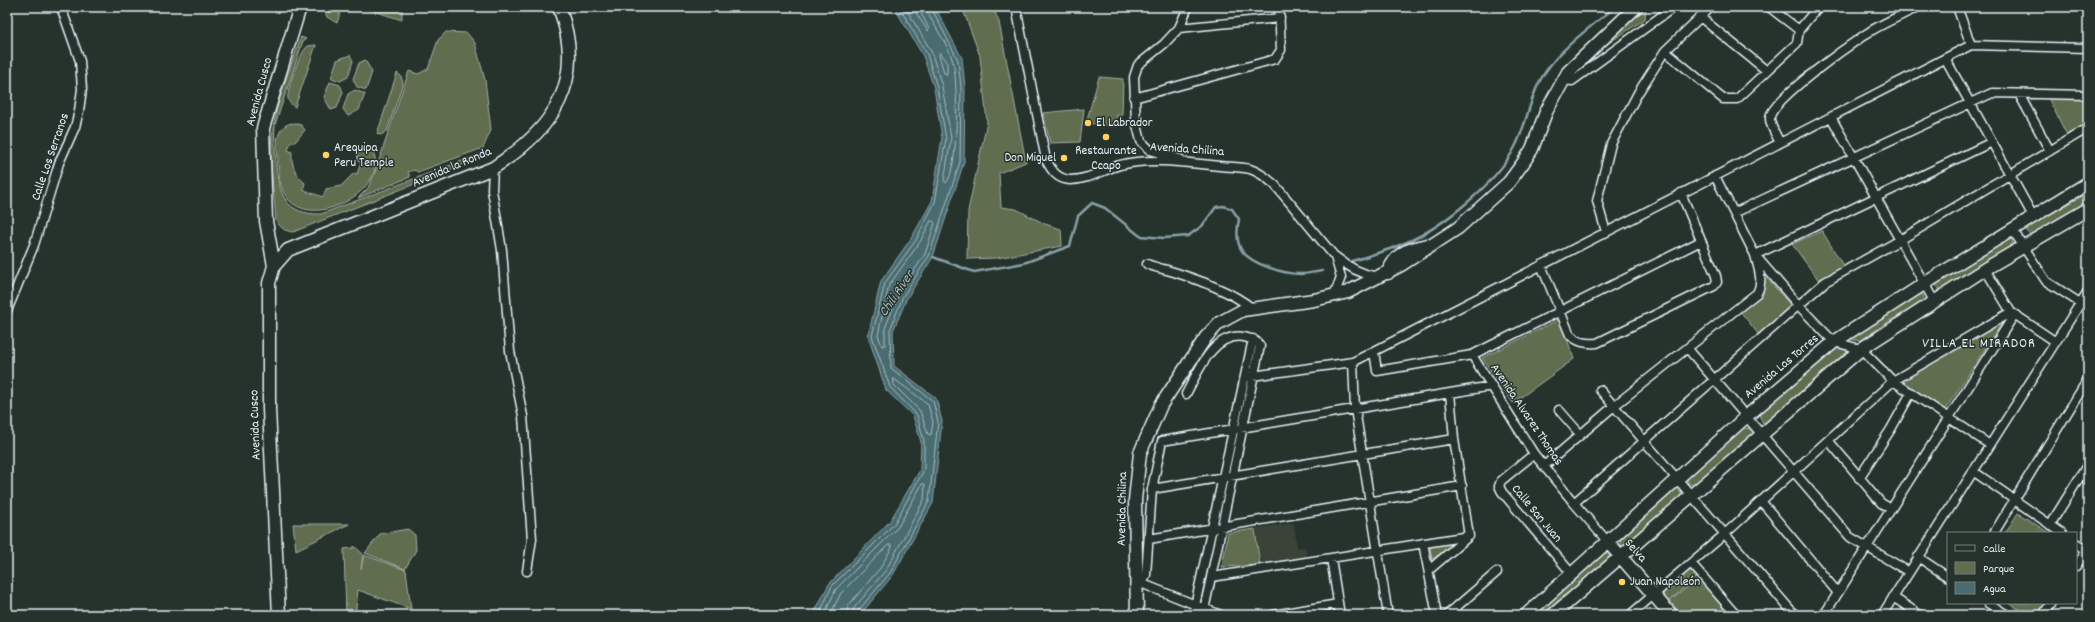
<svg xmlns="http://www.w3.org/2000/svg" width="2095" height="622" font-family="Dekko,sans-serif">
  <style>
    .built { fill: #3a4238 }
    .green { fill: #606d4f; stroke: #a4afa4 }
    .water { fill: #4a6c71; stroke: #89a1a7 }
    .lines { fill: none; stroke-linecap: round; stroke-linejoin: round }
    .shore { stroke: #a9bcc2; stroke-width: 1 }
    .stream { stroke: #89a1a7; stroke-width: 2.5 }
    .street-casing { stroke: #e8f1f8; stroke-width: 11 }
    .secondary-casing { stroke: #e8f1f8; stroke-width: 15 }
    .street { stroke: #26332d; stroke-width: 8 }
    .secondary { stroke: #26332d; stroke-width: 12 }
    .poi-dot { fill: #ffd166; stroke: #26332d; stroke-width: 1.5 }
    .labels { text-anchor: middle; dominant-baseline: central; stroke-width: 3; stroke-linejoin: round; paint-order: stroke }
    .street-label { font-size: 13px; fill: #e8f1f8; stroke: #26332d }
    .poi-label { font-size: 13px; fill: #e8f1f8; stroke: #26332d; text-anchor: start }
    .water-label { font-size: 14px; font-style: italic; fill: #a9bcc2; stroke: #26332d }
    .neighbourhood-label { font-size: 14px; letter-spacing: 1px; fill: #e8f1f8; stroke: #26332d }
  </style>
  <rect width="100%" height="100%" fill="#26332d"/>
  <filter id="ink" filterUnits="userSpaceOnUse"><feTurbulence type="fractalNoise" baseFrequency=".025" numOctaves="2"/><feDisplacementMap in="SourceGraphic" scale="8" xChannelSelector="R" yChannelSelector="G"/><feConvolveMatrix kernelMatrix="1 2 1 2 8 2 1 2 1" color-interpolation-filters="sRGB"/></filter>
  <g filter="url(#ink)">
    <path class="built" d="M1294,523L1297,548L1305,547L1307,559L1261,565L1256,528Z"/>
    <path class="green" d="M323,7H342L337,23L327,17Z
      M361,7H402V20Z
      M962,7H993L999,22L1026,162L999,173L1001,207L1016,209L1045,224L1061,229L1062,246L997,258L967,259L968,211L987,122L980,56Z
      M1640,7H1646L1645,19L1583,60Z
      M446,32L467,33L475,43L485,80L491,130L483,148L418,172L414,170L408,172L410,177L358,198L368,188L374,175L409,71L418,74L428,69L438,40Z
      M301,37L306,39L303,41L275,125C274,138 275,149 276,162C278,193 285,215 321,214L488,151V155L293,232C284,231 281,228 276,221C274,193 269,163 272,135C276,101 290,69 301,37Z
      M316,45L295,107C291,105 287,101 288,95C289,85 300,51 308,46Z
      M350,55L353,61L348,77L340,81L331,78L337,60Z
      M365,60L372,72L366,90L357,87L353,79L359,63Z
      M397,73L401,76L403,83L387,131L381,135L377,134Z
      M1099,77L1123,79L1122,116L1117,115L1115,126L1086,123Z
      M330,82L340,85L343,92L337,108L331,110L324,97Z
      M355,90L365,94L359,110L348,116L343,109L348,94Z
      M2048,98L2088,99V123L2067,135Z
      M1084,109L1080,142L1050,143L1043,113Z
      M292,123L301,125L305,130L295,142L291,141L288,150L292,152C291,164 295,175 305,183L303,190L323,197L326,189L341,186L354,173L357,174L361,163L358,161L357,147H366L373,152C392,189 305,238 283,191C277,178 279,162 277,149C276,137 280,125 292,123Z
      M2088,193V205L2031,236L2027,231V227Z
      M1822,231L1844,267L1820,282L1792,244Z
      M2009,239L2012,240L2014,249L1944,290H1940L1936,285L1937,282Z
      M1764,275L1792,307L1759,335L1740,311L1763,295Z
      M1919,292L1923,295L1925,302L1889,321L1860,341L1850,339L1849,335Z
      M1560,319L1574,359L1513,403L1482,358Z
      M2004,320L1945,410L1902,381Z
      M1835,346L1847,349L1848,354L1766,423H1763L1759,415Z
      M1744,428L1752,429L1755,432L1754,438L1695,486L1688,483L1687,477Z
      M1674,488L1678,489L1683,497L1627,546H1621L1620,537Z
      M2018,513L2049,533H2005Z
      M293,524H349L296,550Z
      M408,529L415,535L416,550L405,569L365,553L380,534Z
      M1255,529L1260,565L1222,567L1228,533Z
      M1461,541L1432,559L1430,546Z
      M354,546L363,554L361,569L364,555L406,570L411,609L358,590L356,608L357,615H346L344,549L354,548Z
      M1605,553L1611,556V559L1546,615H1532L1601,554Z
      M1689,567L1697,577L1669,601L1681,615H1674L1656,594Z
      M1699,578L1724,609L1718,615H1682L1670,601Z
      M2009,603H2045L2037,615H2027Z"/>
    <path class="water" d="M894,7H935L962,58L965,87L964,162L933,257L907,298L893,331L894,366L936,398L942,421L933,503L893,575L860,615H815V611L829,584L890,521L920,470L921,442L913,416L886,390L868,336L881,281L912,237L932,201L942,138L934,88L923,56Z"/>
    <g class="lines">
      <path class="shore" d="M905,7L931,51L942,86L951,138L944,181L946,183C959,170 958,81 953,62C949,46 935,27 927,12L926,7
        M912,7L928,31L929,29L921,13L920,7
        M940,53L947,63V74L944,73L939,55Z
        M931,221H933L935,223L925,254L899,294L885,328V345L882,346L878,335L889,285L920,242Z
        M894,379L928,404L933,422L931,435L928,434L920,411L894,385Z
        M819,615L832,586L894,524L924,470V441L917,415L890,387L872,336L885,283L916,240L935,202L946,139L937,87L927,54L899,7
        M824,615L836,589L898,527L922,484H925L924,500L886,570L854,608L852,615
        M830,615L841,593L888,545H891L892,547L881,567L848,606L846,615
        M857,615L858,611L890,573L929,501L938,422L933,401L891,368L890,330L903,296L929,256L960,162L961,87L958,60L931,7"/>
      <path class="stream" d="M933,257L974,272L1024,263L1070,246L1078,216L1092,203L1105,208L1140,236L1164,238L1188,236L1202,226L1216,207L1223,206L1232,209L1239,219C1237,229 1236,244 1243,252C1253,265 1285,274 1300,274C1308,274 1315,272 1322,271
        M1352,261C1371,255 1390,250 1407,242C1443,227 1497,182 1515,147C1528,122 1530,93 1546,71C1563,46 1592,26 1615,7"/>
      <g class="street-casing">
        <path id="street" d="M1016,7L1046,160C1052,171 1057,179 1070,180C1088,180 1103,170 1120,165C1152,157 1187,163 1220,166C1229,167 1241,167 1250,169C1260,172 1268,179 1275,185L1335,257L1341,277L1334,296
          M1769,7L1799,30L1818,7
          M1957,7L1971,45
          M1700,17L1767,71
          M1179,28L1280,18
          M1665,51L1723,99H1737L1797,43L1799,30
          M1945,58L2033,216
          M1563,80L1572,81L1674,7
          M2019,94L2050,151
          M1134,98L1275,59L1281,50L1279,7
          M1831,117L1934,301
          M1780,143C1777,136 1769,125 1770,117C1774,98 1848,46 1866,34C1882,23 1901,16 1918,7
          M1180,159L1150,150L1141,141L1136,121L1134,77L1138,65L1164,44L1179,28L1188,7
          M493,168L492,190L502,250L510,351L523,416L532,539L527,571
          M1715,176L1755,255L1798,305L1834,342L1861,349L1893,381L1990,445
          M1734,213L1992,93L2088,95
          M2012,229L2046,281L2080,303
          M1606,232L1597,201L1611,144L1638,93L1665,51L1711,7
          M1336,257C1349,268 1361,274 1377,277
          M1147,264C1156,268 1165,269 1174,272C1201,281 1231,291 1253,309
          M1541,265L1570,335C1578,342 1585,344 1597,343L1714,286L1717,282L1716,276L1681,193
          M1985,269L2011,312L2056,342
          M7,311L34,245L59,163L75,127L79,111L82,89L80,61L61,7
          M1688,349L1850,537L1909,572
          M1374,351L1377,371L1472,355L1701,241
          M1472,355L1534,454L1574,503L1608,542
          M1353,362L1355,409L1388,615
          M1245,377L1353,362L1971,45L2088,48
          M1600,390L1795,615
          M1450,393L1454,439L1469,536
          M1186,394C1198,372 1213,332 1244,337C1251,339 1257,340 1260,346L1203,615
          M1559,410L1580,434
          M1828,440L1881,503L1891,509
          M1534,454L1501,481L1499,486L1502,492L1572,574
          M1544,466L1614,406L1757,293C1764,281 1758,268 1755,255L1992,142
          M1973,471L2062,533
          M1859,478L1891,429L1911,393
          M1152,489L1454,439
          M1761,501L1838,593
          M1574,503L1825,282L1900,240L2088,128
          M2050,525L2088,464
          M1994,533L2088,379
          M1149,539L1462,486
          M1423,543L1437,615
          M2076,543L2088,551
          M1918,557L1948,577
          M1331,558L1340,615
          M1691,563L1736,615
          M2076,566L2088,549
          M1429,570L1469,536
          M1212,577L1469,536
          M1138,582L1221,615
          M1142,584L1146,575L1152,489L1162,441L1492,386
          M1893,597L1920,615
          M1988,603L2007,615
          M1193,615L1253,339
          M1273,615L1338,604
          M1447,615L1497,572
          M1630,615L1726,533L1893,381L2011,312
          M1824,615L2014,315
          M1882,615L2088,291
          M2043,615L2051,603"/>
      </g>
      <g class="secondary-casing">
        <path id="secondary" d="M274,266L288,250L493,168C554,129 587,81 559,7
          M1388,273C1395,253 1408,249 1427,245
          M1608,542L1671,615
          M279,615L269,409V283L274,266L266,221L263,128L300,7
          M1137,615L1135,500L1140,453L1161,405L1206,337L1219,323L1243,310L1314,300L1348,292L1401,265L1458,228L1509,182L1523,163L1532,149L1546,112L1568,72L1636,7
          M1526,615L1747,416L1834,342L1924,284L2088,183
          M1553,615L1861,349L1985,269L2088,209"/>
      </g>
      <use href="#street" class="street"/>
      <use href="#secondary" class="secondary"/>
    </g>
  </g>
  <g class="poi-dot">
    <circle cx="1088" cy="123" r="4"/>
    <circle cx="1106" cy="137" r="4"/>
    <circle cx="326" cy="155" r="4"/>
    <circle cx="1064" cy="158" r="4"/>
    <circle cx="1622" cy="582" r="4"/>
  </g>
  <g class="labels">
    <g class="street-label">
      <text transform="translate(260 92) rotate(-75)">Avenida Cusco</text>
      <text transform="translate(1187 150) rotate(4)">Avenida Chilina</text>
      <text transform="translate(51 157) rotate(-71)">Calle Los Serranos</text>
      <text transform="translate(452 168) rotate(-23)">Avenida la Ronda</text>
      <text transform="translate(1782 367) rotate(-40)">Avenida Las Torres</text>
      <text transform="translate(1526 415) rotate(56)">Avenida Alvarez Thomas</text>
      <text transform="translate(256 425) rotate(-92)">Avenida Cusco</text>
      <text transform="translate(1123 509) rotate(-89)">Avenida Chilina</text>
      <text transform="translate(1536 514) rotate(50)">Calle San Juan</text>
      <text transform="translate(1635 551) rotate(49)">Selva</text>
    </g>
    <g class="poi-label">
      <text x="1096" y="123">El Labrador</text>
      <text x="334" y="148">Arequipa<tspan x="334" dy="15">Peru Temple</tspan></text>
      <text x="1106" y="151" text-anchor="middle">Restaurante<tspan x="1106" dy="15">Ccapo</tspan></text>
      <text x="1056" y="158" text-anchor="end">Don Miguel</text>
      <text x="1630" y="582">Juan Napoleón</text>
    </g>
    <g class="water-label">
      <text transform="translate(897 294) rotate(-56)">Chili River</text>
    </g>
    <g class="neighbourhood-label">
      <text x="1979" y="344">VILLA EL MIRADOR</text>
    </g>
  </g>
  <rect width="2095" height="622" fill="none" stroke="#26332d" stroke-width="24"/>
  <rect x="12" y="12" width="2071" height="598" fill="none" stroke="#e8f1f8" stroke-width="1.5" filter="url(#ink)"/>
  <rect x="1947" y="532" width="130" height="72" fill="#26332d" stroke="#747f7e"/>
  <rect x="1955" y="545" width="20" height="6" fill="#26332d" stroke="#747f7e"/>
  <text x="1983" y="552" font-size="12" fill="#e8f1f8">Calle</text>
  <rect x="1955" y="562" width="20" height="12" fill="#606d4f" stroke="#747f7e"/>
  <text x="1983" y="572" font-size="12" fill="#e8f1f8">Parque</text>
  <rect x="1955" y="582" width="20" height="12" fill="#4a6c71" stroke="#747f7e"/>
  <text x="1983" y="592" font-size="12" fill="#e8f1f8">Agua</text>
</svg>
